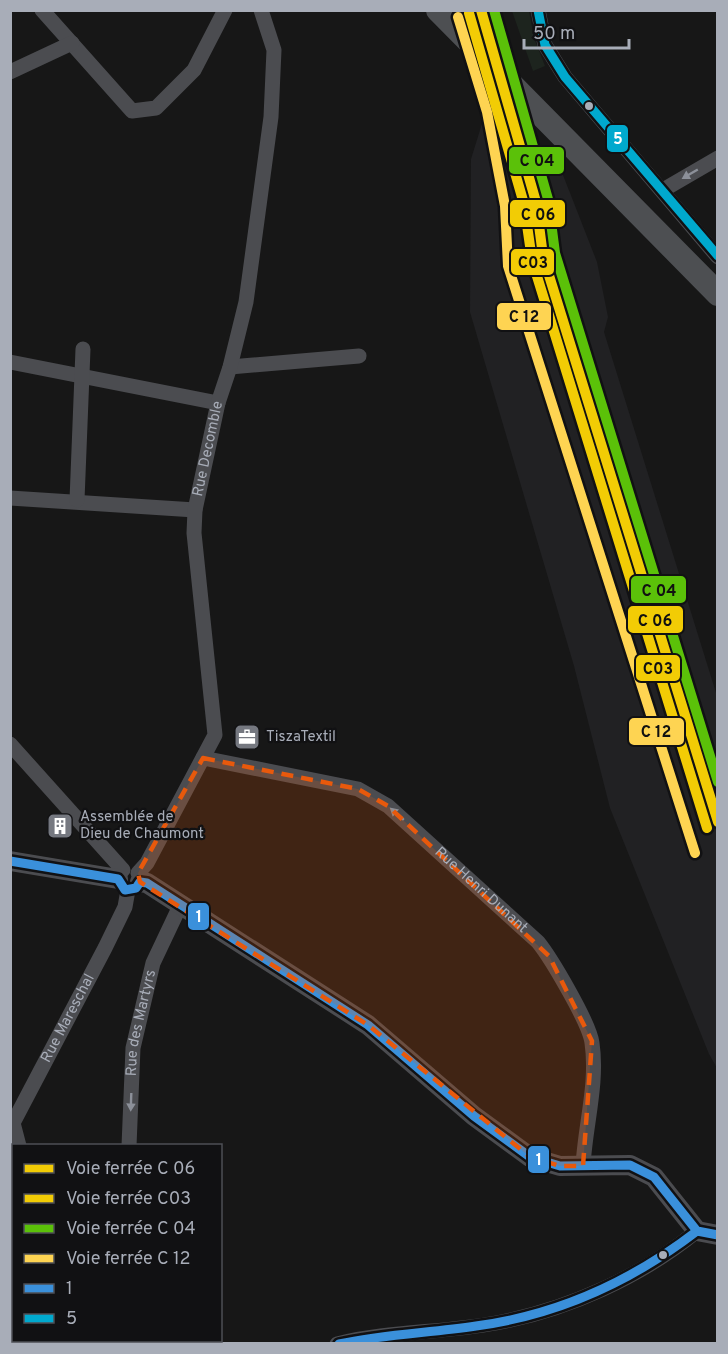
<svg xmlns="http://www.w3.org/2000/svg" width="728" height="1354" font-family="Overpass,sans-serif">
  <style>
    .built { fill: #212123 }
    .green { fill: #1d241e }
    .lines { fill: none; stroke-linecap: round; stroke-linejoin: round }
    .minor { stroke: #4b4c50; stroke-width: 15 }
    .tertiary { stroke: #4b4c50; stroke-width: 20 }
    .primary { stroke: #4d4f52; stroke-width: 24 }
    .bus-1-casing { stroke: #111113; stroke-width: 14 }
    .bus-2-casing { stroke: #111113; stroke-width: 14 }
    .bus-1 { stroke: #3a90db; stroke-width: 9 }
    .bus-2 { stroke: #00a9ce; stroke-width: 9 }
    .rail-1-casing { stroke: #111113; stroke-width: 15 }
    .rail-2-casing { stroke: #111113; stroke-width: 15 }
    .rail-3-casing { stroke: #111113; stroke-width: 15 }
    .rail-4-casing { stroke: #111113; stroke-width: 15 }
    .rail-1 { stroke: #f2cc05; stroke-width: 10 }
    .rail-2 { stroke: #f2cc05; stroke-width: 10 }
    .rail-3 { stroke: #5bc109; stroke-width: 10 }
    .rail-4 { stroke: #fed452; stroke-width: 10 }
    .oneway { fill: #8c9099 }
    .marked { fill: #e8590c; fill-opacity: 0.2; stroke: #e8590c; stroke-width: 4.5; stroke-dasharray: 12 8; stroke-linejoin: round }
    .bus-dot { fill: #a8adb8; stroke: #111113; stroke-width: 2 }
    .labels { text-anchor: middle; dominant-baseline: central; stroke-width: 4.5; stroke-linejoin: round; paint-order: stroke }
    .street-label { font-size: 15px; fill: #a8adb8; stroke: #111113 }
    .poi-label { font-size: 15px; fill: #a8adb8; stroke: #111113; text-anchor: start }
    .line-badge { stroke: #111113; stroke-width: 2 }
    .badge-label { font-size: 16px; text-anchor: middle; font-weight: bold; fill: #fff }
    .pale-badge-label { font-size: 16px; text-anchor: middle; font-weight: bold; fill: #111 }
  </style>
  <rect width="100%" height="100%" fill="#171717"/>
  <path class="built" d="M485,114L554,152L597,262L608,317L604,332L717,696V1068L709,1054L610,808L574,666L470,312L471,159Z"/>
  <path class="green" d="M512,11H529L534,38L545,66L533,71Z"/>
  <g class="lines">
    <g class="minor">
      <path d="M42,10L132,111L156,108L194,70L225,10"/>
      <path d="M538,10L545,45L565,77L718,257"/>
      <path d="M10,72L72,43"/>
      <path d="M663,190L718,158"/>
      <path d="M10,362L218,403"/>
      <path d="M230,367L359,356"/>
      <path d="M10,498L195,510"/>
      <path d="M77,500L83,349"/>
      <path d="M10,744L123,870"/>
      <path id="s1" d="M203,758L358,789L388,806L538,942C551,958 590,1024 592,1043C598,1083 585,1126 583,1166"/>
      <path id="s2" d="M138,873L147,863L215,735L194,533L195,510L218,403L230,367L246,302L271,117L274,50L261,10"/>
      <path id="s3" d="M19,1146L13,1123L105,948L125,907L128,890"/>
      <path id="s4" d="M129,1146L133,1048L153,963L180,906"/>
      <path d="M79,1340L80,1344"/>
      <path d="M145,1340L146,1344"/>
      <path d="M337,1344C389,1331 443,1333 496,1323C567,1310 641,1277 697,1231"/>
    </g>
    <path class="tertiary" d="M10,861L118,879
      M140,882L147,883L368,1025L474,1116L530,1157L560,1166L630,1165L654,1177L697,1231L718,1235"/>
    <path class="primary" d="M438,10L718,294"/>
    <g class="bus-1-casing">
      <path id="bus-1" d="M10,861L118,879L125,890L136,888L140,882L147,883L368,1025L474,1116L530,1157L560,1166L630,1165L654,1177L697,1231L718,1235
        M339,1344C384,1334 430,1333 476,1326C558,1315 632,1281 697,1231"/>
    </g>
    <g class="bus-2-casing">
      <path id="bus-2" d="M538,10L545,45L565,77L718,256"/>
    </g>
    <use href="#bus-1" class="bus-1"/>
    <use href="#bus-2" class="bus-2"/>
    <g class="rail-1-casing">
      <path id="rail-1" d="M481,10L536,202L543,256L718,822"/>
    </g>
    <g class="rail-2-casing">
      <path id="rail-2" d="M469,13L524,204L532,260L707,828"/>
    </g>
    <g class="rail-3-casing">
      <path id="rail-3" d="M494,10L548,199L555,253L718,782"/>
    </g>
    <g class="rail-4-casing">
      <path id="rail-4" d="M458,17L487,112L505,206L508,266L695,853"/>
    </g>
    <use href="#rail-1" class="rail-1"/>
    <use href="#rail-2" class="rail-2"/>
    <use href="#rail-3" class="rail-3"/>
    <use href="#rail-4" class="rail-4"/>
  </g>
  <defs><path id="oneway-solid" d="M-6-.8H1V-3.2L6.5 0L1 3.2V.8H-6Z" transform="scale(1.5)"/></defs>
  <g class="oneway">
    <use href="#oneway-solid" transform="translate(690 174) rotate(150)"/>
    <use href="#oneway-solid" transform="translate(397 814) rotate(-139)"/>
    <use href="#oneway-solid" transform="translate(131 1102) rotate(92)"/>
  </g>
  <path class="marked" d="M203,758L358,789L388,806L549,956L592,1041L583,1166H560L530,1157L368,1025L140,882L138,873Z"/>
  <defs>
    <g id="office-square" transform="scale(1.35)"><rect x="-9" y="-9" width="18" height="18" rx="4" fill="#757880" stroke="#111113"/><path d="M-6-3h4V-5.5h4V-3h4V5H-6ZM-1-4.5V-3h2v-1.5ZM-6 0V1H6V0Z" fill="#fff"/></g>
    <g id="building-square" transform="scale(1.35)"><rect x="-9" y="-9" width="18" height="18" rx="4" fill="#757880" stroke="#111113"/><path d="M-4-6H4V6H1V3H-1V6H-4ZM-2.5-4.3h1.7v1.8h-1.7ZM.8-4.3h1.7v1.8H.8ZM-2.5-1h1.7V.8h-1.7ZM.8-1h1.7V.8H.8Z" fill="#fff"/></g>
  </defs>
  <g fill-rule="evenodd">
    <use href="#office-square" x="247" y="737"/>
    <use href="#building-square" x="60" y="826"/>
  </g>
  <g class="bus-dot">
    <circle cx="589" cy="106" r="5"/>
    <circle cx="663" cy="1255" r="5"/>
  </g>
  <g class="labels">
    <g class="street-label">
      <text stroke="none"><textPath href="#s2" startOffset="447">Rue Decomble</textPath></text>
      <text stroke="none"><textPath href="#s1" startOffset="318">Rue Henri Dunant</textPath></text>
      <text stroke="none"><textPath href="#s3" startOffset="142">Rue Mareschal</textPath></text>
      <text stroke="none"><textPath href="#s4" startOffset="124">Rue des Martyrs</textPath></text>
    </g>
    <g class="poi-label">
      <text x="266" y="737">TiszaTextil</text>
      <text x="80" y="817">Assemblée de<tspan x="80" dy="17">Dieu de Chaumont</tspan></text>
    </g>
  </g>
  <g class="line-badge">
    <rect x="606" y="124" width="23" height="29" rx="6" fill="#00a9ce"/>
    <rect x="508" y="146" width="57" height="29" rx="6" fill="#5bc109"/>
    <rect x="509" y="199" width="57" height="29" rx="6" fill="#f2cc05"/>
    <rect x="510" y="248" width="45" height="28" rx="6" fill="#f2cc05"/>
    <rect x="496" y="302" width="56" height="29" rx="6" fill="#fed452"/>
    <rect x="630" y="575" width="57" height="29" rx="6" fill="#5bc109"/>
    <rect x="627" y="605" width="57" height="29" rx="6" fill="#f2cc05"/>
    <rect x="635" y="654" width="46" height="28" rx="6" fill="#f2cc05"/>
    <rect x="628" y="717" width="57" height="29" rx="6" fill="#fed452"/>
    <rect x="187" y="902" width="23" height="29" rx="6" fill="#3a90db"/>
    <rect x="527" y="1145" width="23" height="29" rx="6" fill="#3a90db"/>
  </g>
  <g class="badge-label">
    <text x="618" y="144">5</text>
    <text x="199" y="922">1</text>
    <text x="539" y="1165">1</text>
  </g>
  <g class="pale-badge-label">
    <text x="537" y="166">C 04</text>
    <text x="538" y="220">C 06</text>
    <text x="533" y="268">C03</text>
    <text x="524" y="322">C 12</text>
    <text x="659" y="596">C 04</text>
    <text x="655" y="626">C 06</text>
    <text x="658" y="674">C03</text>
    <text x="656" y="737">C 12</text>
  </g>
  <rect width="728" height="1354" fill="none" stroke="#a8adb8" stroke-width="24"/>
  <rect x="12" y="1144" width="210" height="198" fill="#111113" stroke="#4d4f55" stroke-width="1.5"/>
  <rect x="24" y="1164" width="30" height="9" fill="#f2cc05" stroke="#4d4f55" stroke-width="1.5"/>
  <text x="66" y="1174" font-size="18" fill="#a8adb8">Voie ferrée C 06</text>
  <rect x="24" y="1194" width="30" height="9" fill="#f2cc05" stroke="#4d4f55" stroke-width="1.5"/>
  <text x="66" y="1204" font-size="18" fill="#a8adb8">Voie ferrée C03</text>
  <rect x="24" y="1224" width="30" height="9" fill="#5bc109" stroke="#4d4f55" stroke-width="1.5"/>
  <text x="66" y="1234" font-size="18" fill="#a8adb8">Voie ferrée C 04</text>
  <rect x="24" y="1254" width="30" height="9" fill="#fed452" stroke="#4d4f55" stroke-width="1.5"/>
  <text x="66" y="1264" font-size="18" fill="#a8adb8">Voie ferrée C 12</text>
  <rect x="24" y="1284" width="30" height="9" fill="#3a90db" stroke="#4d4f55" stroke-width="1.5"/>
  <text x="66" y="1294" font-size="18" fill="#a8adb8">1</text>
  <rect x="24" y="1314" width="30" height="9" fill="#00a9ce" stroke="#4d4f55" stroke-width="1.5"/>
  <text x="66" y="1324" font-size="18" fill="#a8adb8">5</text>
  <path d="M524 39v9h105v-9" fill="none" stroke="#a8adb8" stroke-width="3"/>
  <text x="533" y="39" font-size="18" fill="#a8adb8" stroke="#111113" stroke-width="4.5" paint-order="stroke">50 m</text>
</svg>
